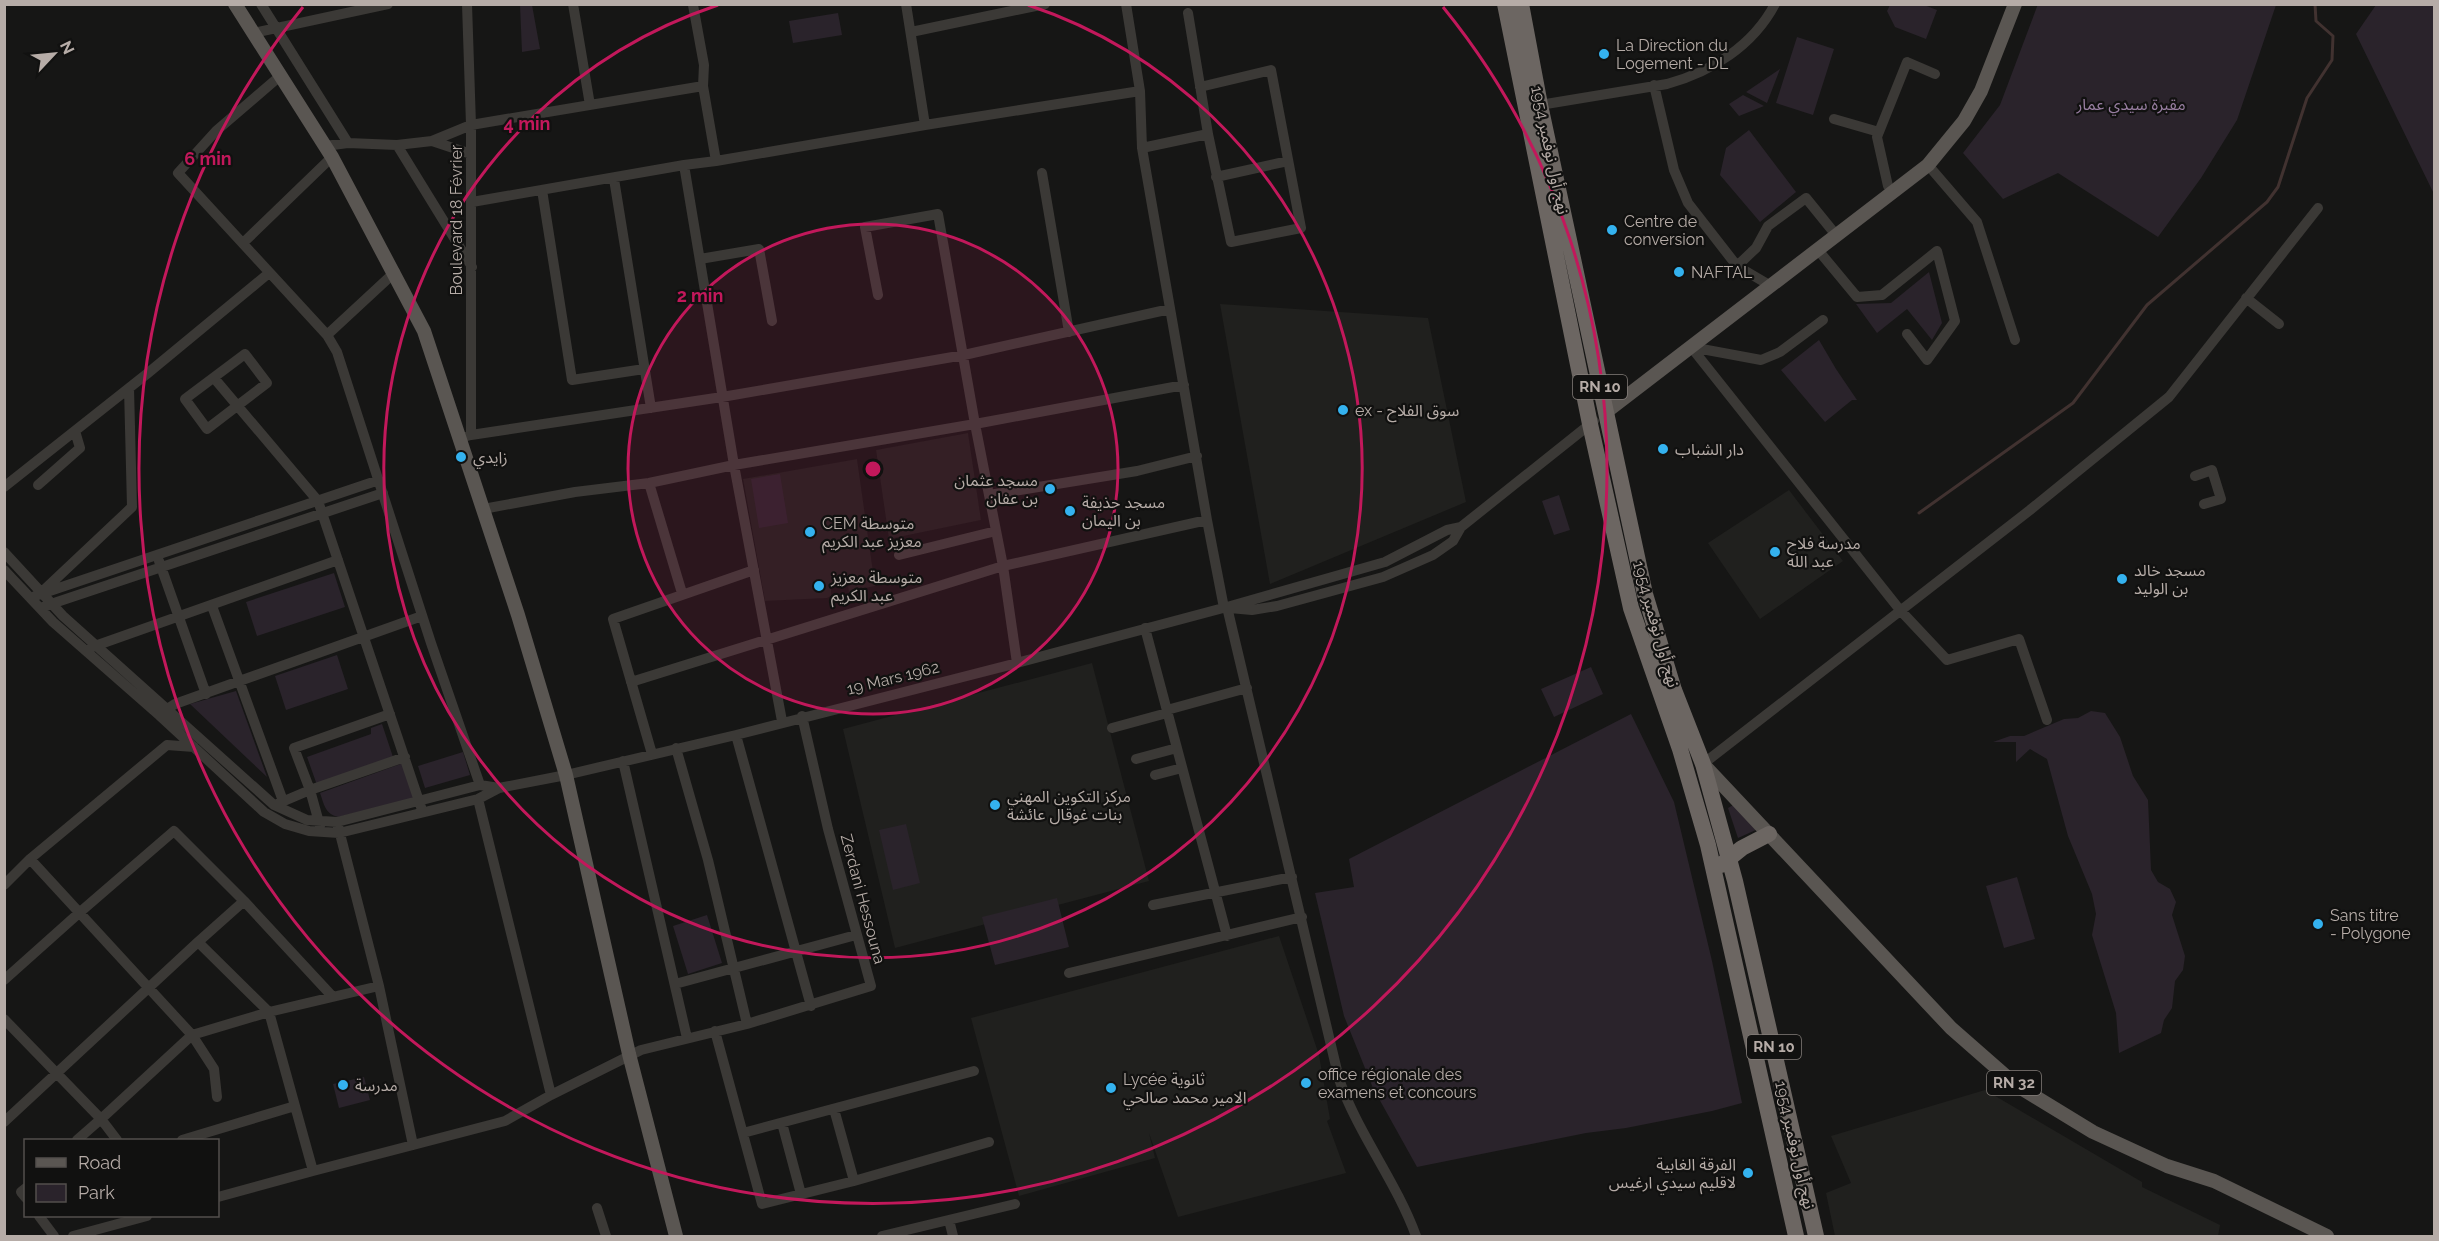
<svg xmlns="http://www.w3.org/2000/svg" width="2439" height="1241" font-family="Raleway,'Noto Sans Arabic',sans-serif">
  <style>
    .built { fill: #20201e }
    .green { fill: #2a232b }
    .lines { fill: none; stroke-linecap: round; stroke-linejoin: round }
    .stream { stroke: #413230; stroke-width: 3 }
    .minor { stroke: #3b3936; stroke-width: 10 }
    .major { stroke: #5a5652; stroke-width: 14 }
    .highway { stroke: #6c6662; stroke-width: 16 }
    .ring { fill: none; stroke: #c2185b; stroke-width: 3 }
    .poi-dot { fill: #34b2ef; stroke: #111110; stroke-width: 2 }
    .labels { text-anchor: middle; dominant-baseline: central; stroke-width: 4.5; stroke-linejoin: round; paint-order: stroke }
    .shield { fill: #111110; stroke: #847e7a; stroke-width: 1.5 }
    .shield-label { font-size: 15px; font-weight: bold; fill: #b6aca7 }
    .poi-label { font-size: 16px; fill: #b6aca7; stroke: #111110; text-anchor: start }
    .park-label { font-size: 16px; fill: #987ea1; stroke: #111110 }
    .street-label { font-size: 16px; fill: #b6aca7; stroke: #111110 }
    .centre { fill: #c2185b; stroke: #111110; stroke-width: 3 }
    .ring-label { font-size: 18px; text-anchor: middle; font-weight: bold; fill: #c2185b; stroke: #111110; stroke-width: 4.5; stroke-linejoin: round; paint-order: stroke }
  </style>
  <rect width="100%" height="100%" fill="#161615"/>
  <path class="built" d="M1220,304L1428,318L1466,502L1270,584Z
    M968,433L981,520L889,539L876,450Z
    M857,459L875,586L860,589V592L849,594L848,585L831,587V596L827,598L765,601L743,479Z
    M1789,490L1843,561L1760,619L1708,543Z
    M1092,663L1149,881L895,948L843,729Z
    M1279,936L1319,1055L1330,1119L1327,1121L1346,1173L1178,1217L1149,1133L1155,1158L1019,1196L971,1018Z
    M1985,1090L2142,1182V1187L2220,1225L2218,1236H1835L1826,1193L1851,1183L1831,1136Z"/>
  <path class="green" d="M2038,4L2276,5L2237,120L2201,178L2158,237L2058,173L2003,199L1963,153L2000,105Z
    M520,5H532L540,49L522,52Z
    M1890,5H1924L1937,10L1926,39L1895,27L1887,11Z
    M2376,5H2434V194L2356,34Z
    M838,13L842,35L793,43L789,21Z
    M1797,37L1834,49L1813,115L1776,103Z
    M1780,69L1767,103L1746,92Z
    M1743,95L1764,106L1739,116L1729,104Z
    M1749,130L1796,192L1760,222L1720,175L1726,148Z
    M1929,272L1942,323L1932,340L1907,309L1877,333L1856,304L1891,303Z
    M1819,340L1836,369L1857,400H1852L1825,422L1781,370Z
    M780,474L788,523L759,528L751,479Z
    M1559,495L1570,530L1554,535L1542,501Z
    M334,573L345,607L257,636L246,602Z
    M337,655L348,689L286,710L275,676Z
    M1591,667L1603,694L1554,717L1541,689Z
    M236,691L267,777L190,704Z
    M2091,711L2105,713L2120,737L2133,776L2148,800L2151,870L2158,882L2170,889L2176,902L2172,915L2185,956L2183,970L2175,981L2172,1008L2164,1020L2161,1033L2119,1053L2116,1013L2092,935L2096,914L2092,894L2068,836L2047,759L2030,749L2016,762V742H1993L2010,736H2024L2064,719L2078,718Z
    M1631,714L1674,802L1712,961L1742,1103L1712,1111L1626,1128L1586,1133L1417,1167L1373,1088L1344,1016L1315,893L1354,887L1349,859Z
    M382,724L393,757L317,785L307,757L371,734V728Z
    M463,752L470,775L425,788L418,766Z
    M406,762L417,798L338,817C325,814 324,804 320,793Z
    M1735,804L1758,829L1738,838L1728,808Z
    M906,824L920,883L893,890L879,830Z
    M2017,877L2035,939L2004,948L1986,886Z
    M1057,898L1069,947L995,965L982,917Z
    M707,915L722,963L688,974L673,926Z
    M364,1077L370,1100L339,1108L333,1084Z"/>
  <g class="lines">
    <path class="stream" d="M1919,513L2073,403L2147,305L2267,202L2278,187L2307,98L2332,60L2333,36L2316,21L2315,4"/>
    <path class="minor" d="M261,4L348,143
      M467,4L471,125V435
      M573,4L590,105
      M1126,4L1140,91L1142,148L1207,520L1224,608
      M693,5L704,65L703,86
      M911,32L1045,4
      M253,33L388,4
      M280,76L216,131L178,173L327,335L337,352L431,643L480,785
      M1654,85L1674,170L1688,203L1737,266L1771,286
      M1200,87L1271,70L1301,228L1231,242L1208,134
      M1540,105L1667,84C1711,72 1753,46 1775,4
      M1834,119L1879,132
      M925,125L1140,91
      M432,141L471,125L703,86L716,161L684,165
      M397,145L472,267
      M325,146L348,143L397,145L432,141L471,154
      M1142,148L1208,134L1188,13
      M716,161L925,125L906,4
      M1928,165L1977,222L2015,340
      M1042,173L1069,332
      M1216,177L1288,161
      M614,179L651,408
      M1888,186L1877,137L1907,62L1935,74
      M542,190L572,380L644,369
      M472,202L684,165L734,465L782,721
      M243,243L332,157
      M1818,250L1857,297L1882,295L1937,251L1955,321L1927,360L1907,334
      M700,259L759,249L772,321
      M1737,266L1756,248L1768,226L1806,198L1836,235
      M878,295L865,227L938,214L975,424L1184,385
      M2246,298L2279,324
      M327,335L395,272
      M1691,347L1900,610L1947,660L2019,639L2047,720
      M1691,347L1761,360L1780,352L1823,320
      M245,354L267,383L207,429L185,399Z
      M214,378L318,501L421,807
      M459,438L471,435L722,397L964,355L1170,309
      M2195,476L2212,470L2221,499L2204,504
      M649,483L682,593
      M38,485L80,448L75,431
      M4,487L148,373L269,273
      M989,495L1137,471L1197,456
      M483,509L575,492L649,483L734,465L975,424L1003,566L1017,663
      M4,552L63,616L274,805L307,820L337,822L480,785L499,788L566,775L736,735L1017,663L1227,607L1385,562L1447,530L1461,527
      M899,555L996,531
      M159,561L206,694
      M4,570L53,622L159,715L264,812L285,824L309,831L339,833L478,799L499,788
      M43,591L132,507L129,388
      M35,596L379,480
      M45,606L383,493
      M212,606L283,801
      M1227,607L1339,1079C1358,1134 1396,1181 1416,1236
      M1230,608L1252,610L1277,606L1383,577L1433,555L1453,541L1461,527L1594,421
      M1145,628L1227,936
      M92,647L338,560
      M631,682L1003,566L1207,520
      M1167,710L1247,688
      M164,711L175,704L422,616
      M1112,728L1167,713
      M736,735L811,1006
      M676,748L708,860L747,1024
      M652,754L613,619L754,570
      M1136,759L1177,748
      M623,761L687,1038
      M1703,764L2030,510L2169,397L2318,208
      M1155,775L1182,768
      M478,799L551,1095
      M277,804L310,790L294,748L390,714
      M337,822L379,986L413,1145L505,1121L551,1095L641,1050L747,1024L871,986L828,829L802,716
      M320,826L310,790L405,757
      M30,859L192,1035L101,1119L117,1140
      M4,885L30,859L167,745L194,747
      M1153,905L1292,877
      M1069,973L1302,917
      M4,980L79,913L174,831L244,901
      M675,984L856,935
      M332,996L244,901L198,942L269,1012L379,986
      M4,1019L101,1119L77,1140
      M715,1031L762,1204L854,1181L989,1142
      M217,1097L214,1069L192,1035L269,1012L295,1106
      M834,1109L854,1181
      M4,1122L198,942
      M782,1123L801,1194
      M743,1133L974,1071
      M182,1140L295,1106L313,1171L218,1197
      M313,1171L413,1145
      M26,1188L21,1192L26,1198
      M597,1208L606,1236
      M39,1216L54,1236
      M949,1220L953,1236
      M73,1236L147,1216
      M882,1236L1015,1204"/>
    <path class="major" d="M235,4L332,157L424,331L518,615L566,775L629,1054L676,1236
      M1606,412L1928,165L1964,121L1981,91L2015,4
      M1702,763L1951,1028L2016,1085L2093,1132L2167,1166L2214,1181L2327,1236"/>
    <path class="highway" d="M1505,4L1590,424L1631,608L1680,749L1708,845L1796,1236
      M1521,4L1540,105L1645,594L1674,690L1703,764L1735,881L1816,1236
      M1721,865L1742,848L1769,834"/>
  </g>
  <circle cx="873" cy="469" r="245" fill="#c2185b" fill-opacity=".12"/>
  <g class="ring">
    <circle cx="873" cy="469" r="245"/>
    <path d="M1028 5A489 489 0 1 1 718 5"/>
    <path d="M1443 7A734 734 0 1 1 303 7"/>
  </g>
  <g class="poi-dot">
    <circle cx="1604" cy="54" r="6"/>
    <circle cx="1612" cy="230" r="6"/>
    <circle cx="1679" cy="272" r="6"/>
    <circle cx="1343" cy="410" r="6"/>
    <circle cx="1663" cy="449" r="6"/>
    <circle cx="461" cy="457" r="6"/>
    <circle cx="1050" cy="489" r="6"/>
    <circle cx="1070" cy="511" r="6"/>
    <circle cx="810" cy="532" r="6"/>
    <circle cx="1775" cy="552" r="6"/>
    <circle cx="2122" cy="579" r="6"/>
    <circle cx="819" cy="586" r="6"/>
    <circle cx="995" cy="805" r="6"/>
    <circle cx="2318" cy="924" r="6"/>
    <circle cx="1306" cy="1083" r="6"/>
    <circle cx="343" cy="1085" r="6"/>
    <circle cx="1111" cy="1088" r="6"/>
    <circle cx="1748" cy="1173" r="6"/>
  </g>
  <g class="labels">
    <g class="shield">
      <rect x="1573" y="375" width="54" height="24" rx="4.5"/>
      <rect x="1747" y="1035" width="54" height="24" rx="4.5"/>
      <rect x="1987" y="1071" width="54" height="24" rx="4.5"/>
    </g>
    <g class="shield-label">
      <text x="1600" y="387">RN 10</text>
      <text x="1774" y="1047">RN 10</text>
      <text x="2014" y="1083">RN 32</text>
    </g>
    <g class="poi-label">
      <text x="1616" y="45">La Direction du<tspan x="1616" dy="18">Logement - DL</tspan></text>
      <text x="1624" y="221">Centre de<tspan x="1624" dy="18">conversion</tspan></text>
      <text x="1691" y="272">NAFTAL</text>
      <text x="1355" y="410">ex - سوق الفلاح</text>
      <text x="1675" y="449">دار الشباب</text>
      <text x="473" y="457">زايدي</text>
      <text x="1038" y="480" text-anchor="end">مسجد عثمان<tspan x="1038" dy="18">بن عفان</tspan></text>
      <text x="1082" y="502">مسجد حذيفة<tspan x="1082" dy="18">بن اليمان</tspan></text>
      <text x="822" y="523">CEM متوسطة<tspan x="822" dy="18">معزيز عبد الكريم</tspan></text>
      <text x="1787" y="543">مدرسة فلاح<tspan x="1787" dy="18">عبد الله</tspan></text>
      <text x="2134" y="570">مسجد خالد<tspan x="2134" dy="18">بن الوليد</tspan></text>
      <text x="831" y="577">متوسطة معزيز<tspan x="831" dy="18">عبد الكريم</tspan></text>
      <text x="1007" y="796">مركز التكوين المهني<tspan x="1007" dy="18">بنات غوقال عائشة</tspan></text>
      <text x="2330" y="915">Sans titre<tspan x="2330" dy="18">- Polygone</tspan></text>
      <text x="1318" y="1074">office régionale des<tspan x="1318" dy="18">examens et concours</tspan></text>
      <text x="1123" y="1079">Lycée ثانوية<tspan x="1123" dy="18">الامير محمد صالحي</tspan></text>
      <text x="355" y="1085">مدرسة</text>
      <text x="1736" y="1164" text-anchor="end">الفرقة الغابية<tspan x="1736" dy="18">لاقليم سيدي ارغيس</tspan></text>
    </g>
    <g class="park-label">
      <text x="2131" y="104">مقبرة سيدي عمار</text>
    </g>
    <g class="street-label">
      <text transform="translate(1550 150) rotate(78)">نهج أول نوفمبر 1954</text>
      <text transform="translate(456 220) rotate(-90)">Boulevard 18 Février</text>
      <text transform="translate(1656 624) rotate(74)">نهج أول نوفمبر 1954</text>
      <text transform="translate(893 678) rotate(-14)">19 Mars 1962</text>
      <text transform="translate(863 899) rotate(75)">Zerdani Hessouna</text>
      <text transform="translate(1795 1145) rotate(77)">نهج أول نوفمبر 1954</text>
    </g>
  </g>
  <circle cx="873" cy="469" r="9" class="centre"/>
  <g class="ring-label">
    <text x="527" y="130">4 min</text>
    <text x="208" y="165">6 min</text>
    <text x="700" y="302">2 min</text>
  </g>
  <rect width="2439" height="1241" fill="none" stroke="#b6aca7" stroke-width="12"/>
  <rect x="24" y="1139" width="195" height="78" fill="#111110" stroke="#534f4c" stroke-width="1.5"/>
  <rect x="36" y="1158" width="30" height="9" fill="#5a5652" stroke="#534f4c" stroke-width="1.5"/>
  <text x="78" y="1169" font-size="18" fill="#b6aca7">Road</text>
  <rect x="36" y="1184" width="30" height="18" fill="#2a232b" stroke="#534f4c" stroke-width="1.5"/>
  <text x="78" y="1199" font-size="18" fill="#b6aca7">Park</text>
  <g transform="translate(54 54) rotate(64)" stroke="#111110" stroke-width="4.5" paint-order="stroke">
  <path d="M0-4.5L10 22L0 15L-10 22Z" fill="#b6aca7"/>
  <text y="-9" font-size="16" font-weight="bold" text-anchor="middle" fill="#b6aca7">N</text>
  </g>
</svg>
